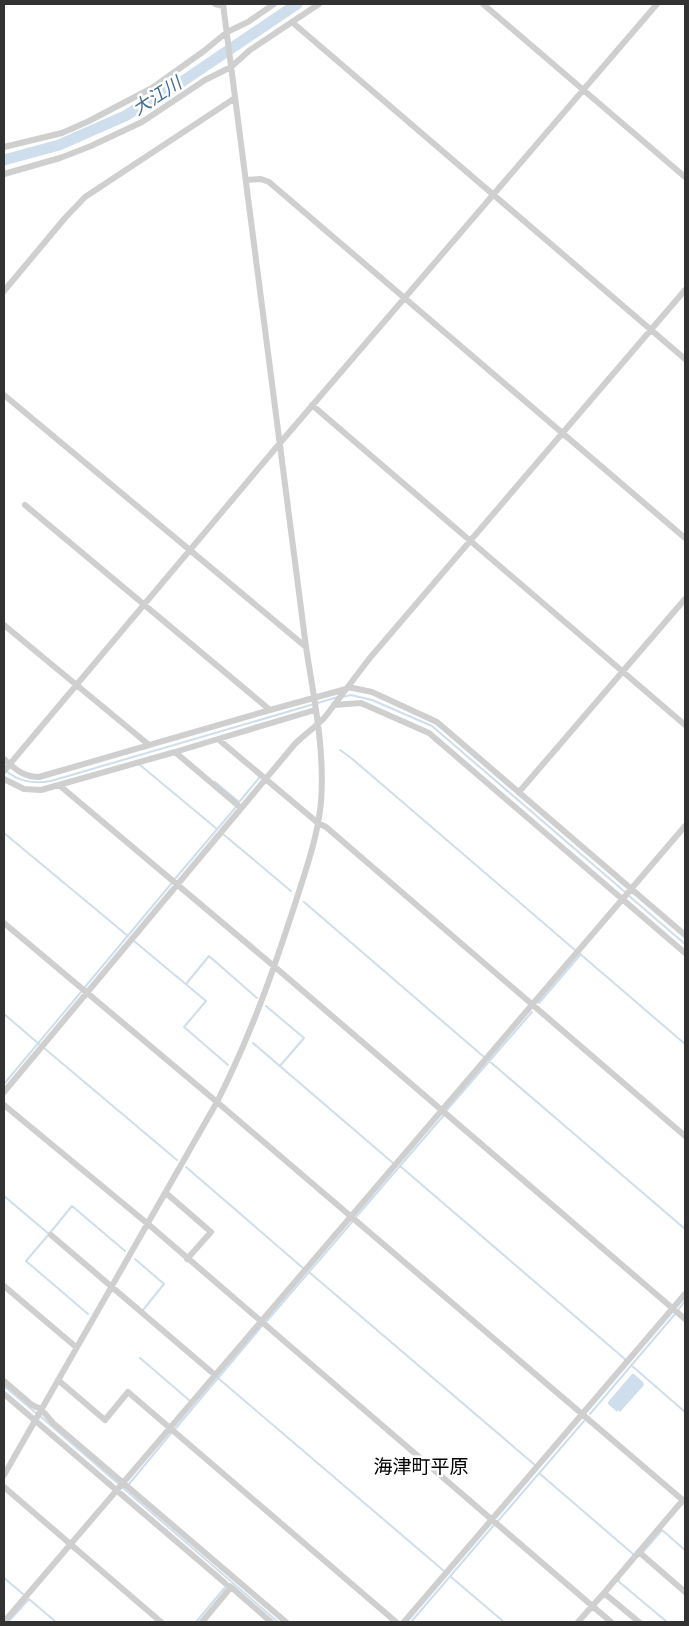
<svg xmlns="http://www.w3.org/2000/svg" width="689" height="1626" font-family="'DM Sans','Noto Sans JP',sans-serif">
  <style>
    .water { fill: #cedeed }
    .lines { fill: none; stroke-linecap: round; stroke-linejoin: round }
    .stream { stroke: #cedeed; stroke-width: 2 }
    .river { stroke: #cedeed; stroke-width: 11 }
    .minor { stroke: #cfcfcf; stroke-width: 6 }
    .labels { text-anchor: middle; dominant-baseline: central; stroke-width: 5; stroke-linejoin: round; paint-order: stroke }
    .water-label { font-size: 18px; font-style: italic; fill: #406b95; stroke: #fff }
    .quarter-label { font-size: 19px; fill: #000; stroke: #fff }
  </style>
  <rect width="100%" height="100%" fill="#fff"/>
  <path class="water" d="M632,1374H634L643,1382L644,1385L620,1412L618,1410L617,1412L608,1404V1402Z"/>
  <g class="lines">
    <path class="stream" d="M342,697L351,695L372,700L432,726L625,892
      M340,750L350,757L575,950
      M140,765L217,829
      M5,770C19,782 33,784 51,781L338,697
      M215,782L239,802
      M240,801L259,778
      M4,833L128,936
      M223,834L291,891
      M174,880L236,807
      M628,895L685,944
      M304,902L484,1057
      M134,941L206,1001L184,1027L228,1065
      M579,953L685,1044
      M186,984L209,956L257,998
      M85,987L171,884
      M539,1003L581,954
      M266,1006L304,1038L280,1066
      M4,1014L39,1044
      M253,1043L393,1163
      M44,1048L177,1160
      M488,1060L685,1229
      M4,1084L81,992
      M446,1111L532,1012
      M400,1166L626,1360
      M186,1167L303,1268
      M4,1196L49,1234L26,1261L88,1314
      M356,1217L444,1115
      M49,1234L72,1206L125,1251
      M135,1259L164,1284L143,1310
      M309,1272L535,1465
      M678,1310L685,1301
      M266,1322L353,1221
      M140,1358L189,1400
      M631,1365L685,1412
      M218,1378L444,1571
      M4,1386L36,1413
      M590,1414L675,1314
      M40,1416L278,1622
      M175,1429L262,1326
      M539,1473L633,1554
      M129,1484L172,1432
      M498,1521L584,1421
      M643,1552L662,1530L685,1550
      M451,1577L504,1622
      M4,1578L23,1594
      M619,1580L618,1581L667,1622
      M9,1621L29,1599L56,1622
      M196,1622L227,1585
      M411,1622L494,1525"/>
    <path class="river" d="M4,160L59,145L125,116L183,81L297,4"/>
    <path class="minor" d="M215,4L223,6
      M483,4L685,177
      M292,22L319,4
      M4,147L62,133L89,121L152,88L204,51L227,32L248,22L274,4
      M4,174L60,158L91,146L142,122L205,80L231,67L250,50L292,22L685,359
      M247,180L261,179L269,182L685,538
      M4,291L65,218L85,197L235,98
      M4,395L306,647
      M312,405L685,725
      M25,505L270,710L346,689
      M4,625L149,745
      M348,687L372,692L437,722L685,935
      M334,705L361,703L429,733L685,953
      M218,739L315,710
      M4,759C15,769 23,777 39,777L270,710
      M4,771L280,443L657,4
      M4,779L24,789L41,790L175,752
      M59,785L275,967L685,1319
      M519,792L685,599
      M241,808L175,752L218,739L318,823L326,827L685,1136
      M4,923L217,1102L685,1502
      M4,1092L294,745C303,735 315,728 325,717L369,659L685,290
      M4,1105L148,1224L611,1622
      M166,1193L211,1232L187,1259
      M51,1235L215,1375
      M4,1286L76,1347
      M58,1380L105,1420L128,1392L396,1622
      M4,1381L32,1405L41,1409L53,1423L286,1622
      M4,1394L225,1583
      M4,1475L217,1102C251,1035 273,972 296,901C306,869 318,836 321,802C325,750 314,699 306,647L223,4
      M4,1487L161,1622
      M639,1552L685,1592
      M231,1587L271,1622
      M604,1593L683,1500
      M4,1622L685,826
      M202,1622L231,1587L229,1586
      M404,1622L685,1294
      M578,1622L604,1593L639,1622"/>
  </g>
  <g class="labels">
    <g class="water-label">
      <text transform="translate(157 96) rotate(-33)">大江川</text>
    </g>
    <g class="quarter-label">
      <text x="421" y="1466">海津町平原</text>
    </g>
  </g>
  <rect width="689" height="1626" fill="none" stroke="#323232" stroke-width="10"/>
</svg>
